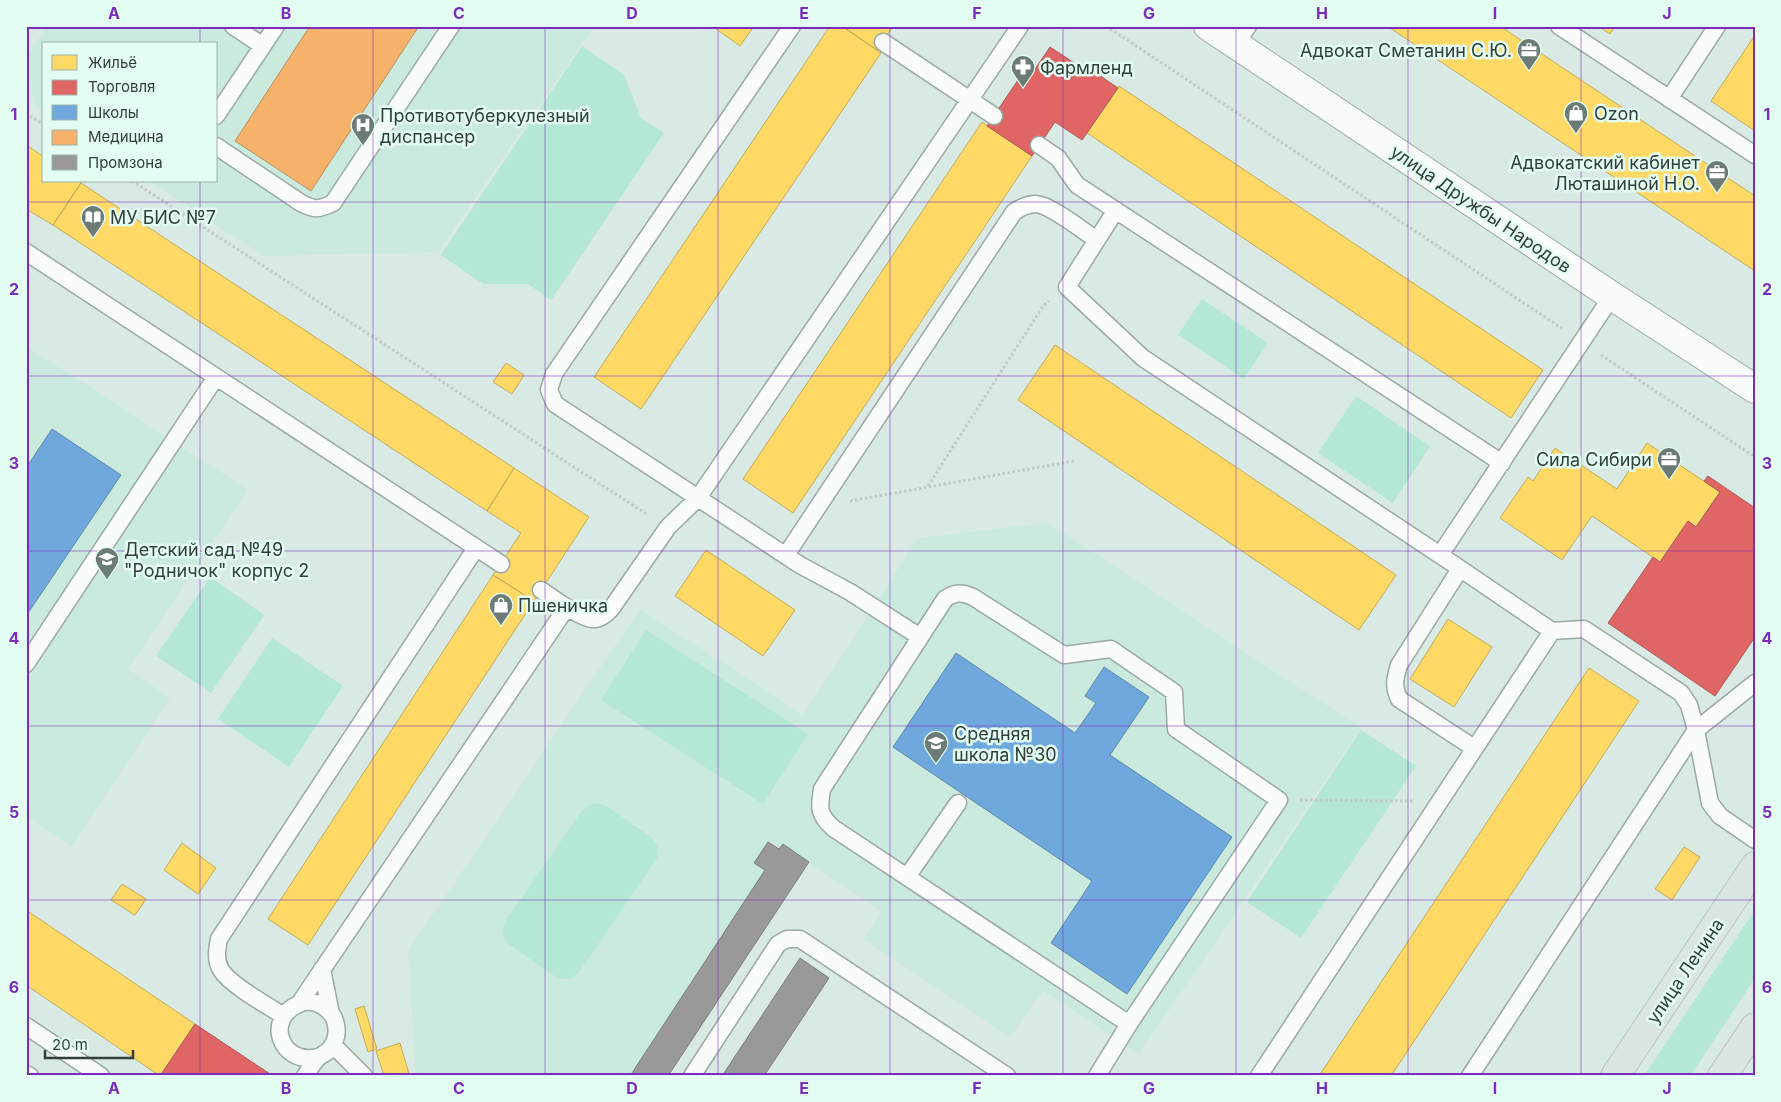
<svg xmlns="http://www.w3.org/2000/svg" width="1781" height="1102" font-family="Inter,sans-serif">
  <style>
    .built { fill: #caeadd }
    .green { fill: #b4e7d4 }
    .homes { fill: #ffd966; stroke: #c2ab59 }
    .shops { fill: #e06666; stroke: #ac5a59 }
    .schools { fill: #6fa8dc; stroke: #5d88ab }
    .health { fill: #f6b26b; stroke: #bb905c }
    .industry { fill: #999; stroke: #7a7e7c }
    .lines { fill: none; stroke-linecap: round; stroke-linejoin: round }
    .service-casing { stroke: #9ba9a3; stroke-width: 19 }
    .tertiary-casing { stroke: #9ba9a3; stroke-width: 30 }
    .primary-casing { stroke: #bcc6c2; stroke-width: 30 }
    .path { stroke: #c2cac7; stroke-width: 3; stroke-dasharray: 2.5 2.5; stroke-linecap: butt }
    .service { stroke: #f9fcfb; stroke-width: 16 }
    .tertiary { stroke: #f9fcfb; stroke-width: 28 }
    .primary { stroke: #d9e6e1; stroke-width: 28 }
    .grid { fill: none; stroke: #7b2cbf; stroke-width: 1; stroke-opacity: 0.55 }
    .labels { text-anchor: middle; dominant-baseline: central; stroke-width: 5; stroke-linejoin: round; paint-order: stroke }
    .poi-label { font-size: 18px; fill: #323f3a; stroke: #e3fdf2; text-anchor: start }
    .street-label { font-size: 18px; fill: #323f3a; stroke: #e3fdf2 }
    .neatline { fill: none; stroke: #7b2cbf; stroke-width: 2 }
    .grid-label { font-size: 16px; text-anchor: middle; font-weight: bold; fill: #7b2cbf }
  </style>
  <rect width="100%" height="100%" fill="#d8eae3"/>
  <path class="built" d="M47,26H594L438,252L264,256L150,181H216V44H44V112L36,107L26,65V57Z
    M26,346L248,490L128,669L170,698L72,847L26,816Z
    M1048,523L1361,728L1139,1054L1043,991L1010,1037L864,939L882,911L783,845L779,849L768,842L754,863L765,870L630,1076H416L408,951L640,609L803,715L918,538Z"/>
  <path class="green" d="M582,46L624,75L641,118L664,133L551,300L528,284H483L441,255Z
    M1202,299L1268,343L1244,379L1178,335Z
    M1356,396L1430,446L1393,503L1318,453Z
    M210,577L264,615L211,693L156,656Z
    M646,630L808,734L763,804L601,700Z
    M272,638L343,686L289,767L218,719Z
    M1361,730L1416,766L1301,938L1247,902Z
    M595,803L607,806L652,838L657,845L658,857L579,972L571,979H559L507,943C502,935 502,928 506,920L582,811L589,805Z
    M1755,910V978L1690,1076H1644Z"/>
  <path class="homes" d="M712,26H754L740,46Z
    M830,26H842L881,53L641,409L594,377Z
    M842,26H893L877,50Z
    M1387,26H1500L1755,196V271Z
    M1598,26H1615L1610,34Z
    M1755,35V131L1711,101Z
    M1119,86L1543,370L1511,418L1087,133Z
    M982,122L1032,156L793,513L743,479Z
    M26,146H28L44,157V181H79L81,183L53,225L26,209Z
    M81,183L514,468L487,511L53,225Z
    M1055,345L1396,575L1359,630L1018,400Z
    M506,363L524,375L512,394L493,382Z
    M1647,443L1720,492L1696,527L1688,521L1660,562L1592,516L1562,560L1500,518L1528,477L1533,481L1555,448L1617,489Z
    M514,468L589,517L534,601L493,575L521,533L487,511Z
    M706,550L795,610L763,656L675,596Z
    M493,575L534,601L308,945L268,919Z
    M1448,619L1492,647L1454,707L1410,679Z
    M1589,668L1639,701L1391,1076H1319Z
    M182,843L216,868L198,894L164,870Z
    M1684,847L1700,857L1672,900L1655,889Z
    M122,884L146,899L135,915L111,900Z
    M26,910L195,1024L160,1076L26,985Z
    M364,1006L377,1049L368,1052L355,1009Z
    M400,1043L409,1074L402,1076H384L376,1051Z"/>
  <path class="shops" d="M1050,47L1088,72L1090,69L1118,88L1082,140L1055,122L1032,156L987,126L1020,77L1027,81Z
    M1708,476L1755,508V637L1715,696L1608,623L1653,557L1660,562L1688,521L1696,527L1720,492L1704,481Z
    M195,1024L273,1076H160Z"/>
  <path class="schools" d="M52,429L121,475L26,616V468Z
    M956,653L1075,733L1096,703L1085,696L1104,667L1149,697L1110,755L1232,837L1127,994L1051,943L1092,881L893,747Z"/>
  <path class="health" d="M310,26H419L311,191L235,141Z"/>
  <path class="industry" d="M768,842L779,849L783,844L809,862L668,1076H630L765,870L754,863Z
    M800,958L829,978L764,1076H722Z"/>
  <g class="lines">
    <g class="service-casing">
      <path id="service" d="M233,26L263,46
        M792,26L554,374L549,390L555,404L800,565L850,592L920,637
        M1559,26L1755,155
        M883,42L994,116
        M1236,44L1248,26
        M1669,99L1717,26
        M216,116L276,26
        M1039,145L1058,158L1077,185L1502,463
        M216,146L301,203C315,210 318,210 333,203L451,26
        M1116,210L1067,287L1143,358L1440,555
        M26,252L501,564
        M786,555L1014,212C1020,208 1028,204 1036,204C1051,205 1083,231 1097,240
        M1460,569L1399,665C1395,678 1393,686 1399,699L1474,748
        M541,590C551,597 583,620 594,619C601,619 607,613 611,609L668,527L698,498L1020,26
        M1552,631L1584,629L1681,693L1689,705L1696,730L1710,803L1720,816L1755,840
        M26,664L216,377
        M907,877L958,803
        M322,969L331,1014
        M299,1004L567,607
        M284,1016C268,1006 230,985 221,970C215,960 217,949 219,939L476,548
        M26,1026L101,1076
        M333,1045L364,1076
        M26,1074L30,1076
        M305,1076C309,1070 312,1065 316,1060C319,1056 325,1054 328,1051C341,1038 339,1017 324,1007C317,1002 307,1000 299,1004C264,1018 280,1066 318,1057
        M692,1076L778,944L787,939H800L1007,1076
        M1097,1076L1129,1024L833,828C818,814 819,808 822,789L945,599C955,592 962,592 973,597L1064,655L1111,649L1174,692L1176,729L1279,800L1129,1024
        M1259,1076L1552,631L1440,555L1612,296
        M1470,1076L1696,730L1755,683"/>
    </g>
    <g class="tertiary-casing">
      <path id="tertiary" d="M1208,26L1612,296L1755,389"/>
    </g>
    <g class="primary-casing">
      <path id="primary" d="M1615,1076L1755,866
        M1722,1076L1755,1027"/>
    </g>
    <path class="path" d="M1106,26L1563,329
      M26,113L44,125
      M132,181L648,515
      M1601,355L1755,457
      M928,486L1043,306L1049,301
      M850,501L1074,461
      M1300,800L1414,801"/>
    <use href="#service" class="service"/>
    <use href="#tertiary" class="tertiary"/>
    <use href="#primary" class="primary"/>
  </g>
  <path class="grid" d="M200,26V44M373,26V1076M545,26V1076M718,26V1076M890,26V1076M1063,26V1076M1236,26V1076M1408,26V1076M1581,26V1076M200,181V1076M26,202H1755M26,376H1755M26,551H1755M26,726H1755M26,900H1755"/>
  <defs>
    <g id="office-pin" transform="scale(1.25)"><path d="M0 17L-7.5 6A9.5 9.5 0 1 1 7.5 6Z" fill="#6c7b75" stroke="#e3fdf2"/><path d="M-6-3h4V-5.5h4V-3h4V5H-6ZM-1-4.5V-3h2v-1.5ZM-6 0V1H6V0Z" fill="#fff"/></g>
    <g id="pharmacy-pin" transform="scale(1.25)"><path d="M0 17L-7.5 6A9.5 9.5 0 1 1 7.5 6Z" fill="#6c7b75" stroke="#e3fdf2"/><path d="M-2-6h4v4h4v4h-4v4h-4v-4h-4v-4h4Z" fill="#fff"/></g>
    <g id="shop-pin" transform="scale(1.25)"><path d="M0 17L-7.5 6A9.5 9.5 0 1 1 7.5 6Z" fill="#6c7b75" stroke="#e3fdf2"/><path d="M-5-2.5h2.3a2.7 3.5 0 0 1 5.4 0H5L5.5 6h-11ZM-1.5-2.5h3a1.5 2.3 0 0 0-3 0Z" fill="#fff"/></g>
    <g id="hospital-pin" transform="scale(1.25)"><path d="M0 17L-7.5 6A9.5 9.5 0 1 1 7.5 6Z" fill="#6c7b75" stroke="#e3fdf2"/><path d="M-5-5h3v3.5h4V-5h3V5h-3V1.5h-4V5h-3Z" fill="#fff"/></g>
    <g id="library-pin" transform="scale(1.25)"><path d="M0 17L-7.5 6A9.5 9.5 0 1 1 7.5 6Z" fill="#6c7b75" stroke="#e3fdf2"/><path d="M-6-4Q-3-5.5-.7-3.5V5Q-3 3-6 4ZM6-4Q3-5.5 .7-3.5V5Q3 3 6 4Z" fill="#fff"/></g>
    <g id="school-pin" transform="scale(1.25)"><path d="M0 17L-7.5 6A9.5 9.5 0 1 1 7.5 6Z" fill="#6c7b75" stroke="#e3fdf2"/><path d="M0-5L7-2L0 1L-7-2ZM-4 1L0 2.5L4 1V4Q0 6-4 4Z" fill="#fff"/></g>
  </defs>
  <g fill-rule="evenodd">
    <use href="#office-pin" x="1529" y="50"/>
    <use href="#pharmacy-pin" x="1023" y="67"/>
    <use href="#shop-pin" x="1576" y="113"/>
    <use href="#hospital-pin" x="363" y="125"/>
    <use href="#office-pin" x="1717" y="172"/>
    <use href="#library-pin" x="93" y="217"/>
    <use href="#office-pin" x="1669" y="459"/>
    <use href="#school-pin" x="107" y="559"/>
    <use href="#shop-pin" x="501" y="605"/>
    <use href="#school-pin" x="936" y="743"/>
  </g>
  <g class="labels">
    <g class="poi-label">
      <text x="1512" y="50" text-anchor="end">Адвокат Сметанин С.Ю.</text>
      <text x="1040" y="67">Фармленд</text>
      <text x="1594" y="113">Ozon</text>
      <text x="380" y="115">Противотуберкулезный<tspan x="380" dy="21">диспансер</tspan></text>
      <text x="1700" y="162" text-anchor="end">Адвокатский кабинет<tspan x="1700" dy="21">Люташиной Н.О.</tspan></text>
      <text x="110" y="217">МУ БИС №7</text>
      <text x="1652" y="459" text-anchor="end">Сила Сибири</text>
      <text x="124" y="549">Детский сад №49<tspan x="124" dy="21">"Родничок" корпус 2</tspan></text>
      <text x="518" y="605">Пшеничка</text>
      <text x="954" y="733">Средняя<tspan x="954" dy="21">школа №30</tspan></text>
    </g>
    <g class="street-label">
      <text transform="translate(1481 209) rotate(34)">улица Дружбы Народов</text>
      <text transform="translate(1685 971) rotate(-56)">улица Ленина</text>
    </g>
  </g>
  <rect width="1781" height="1102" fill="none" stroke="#e3fdf2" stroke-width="55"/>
  <rect x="42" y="42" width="175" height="140" fill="#e3fdf2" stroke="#9cb1a8"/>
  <rect x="52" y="55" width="25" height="15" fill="#ffd966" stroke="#9cb1a8"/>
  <text x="88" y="68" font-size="15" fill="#323f3a">Жильё</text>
  <rect x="52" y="80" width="25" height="15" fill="#e06666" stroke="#9cb1a8"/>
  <text x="88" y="92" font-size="15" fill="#323f3a">Торговля</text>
  <rect x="52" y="105" width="25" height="15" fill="#6fa8dc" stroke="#9cb1a8"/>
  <text x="88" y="118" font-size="15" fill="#323f3a">Школы</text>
  <rect x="52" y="130" width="25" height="15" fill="#f6b26b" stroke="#9cb1a8"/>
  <text x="88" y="142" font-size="15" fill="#323f3a">Медицина</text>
  <rect x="52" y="155" width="25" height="15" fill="#999999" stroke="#9cb1a8"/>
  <text x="88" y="168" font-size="15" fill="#323f3a">Промзона</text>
  <path d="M45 1050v8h88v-8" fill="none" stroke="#323f3a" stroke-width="2.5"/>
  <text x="52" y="1050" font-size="15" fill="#323f3a" stroke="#e3fdf2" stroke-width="4" paint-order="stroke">20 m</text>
  <rect x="28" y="28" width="1726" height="1046" class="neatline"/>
  <g class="grid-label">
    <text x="114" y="19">A</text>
    <text x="286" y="19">B</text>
    <text x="459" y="19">C</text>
    <text x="632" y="19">D</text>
    <text x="804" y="19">E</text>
    <text x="977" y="19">F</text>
    <text x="1149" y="19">G</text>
    <text x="1322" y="19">H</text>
    <text x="1495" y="19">I</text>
    <text x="1667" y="19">J</text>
    <text x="14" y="120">1</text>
    <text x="1767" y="120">1</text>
    <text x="14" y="295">2</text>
    <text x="1767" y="295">2</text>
    <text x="14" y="469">3</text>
    <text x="1767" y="469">3</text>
    <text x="14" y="644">4</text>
    <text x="1767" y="644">4</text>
    <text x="14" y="818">5</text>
    <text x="1767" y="818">5</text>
    <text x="14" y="993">6</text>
    <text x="1767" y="993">6</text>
    <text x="114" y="1094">A</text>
    <text x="286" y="1094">B</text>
    <text x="459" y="1094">C</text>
    <text x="632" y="1094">D</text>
    <text x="804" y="1094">E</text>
    <text x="977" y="1094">F</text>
    <text x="1149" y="1094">G</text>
    <text x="1322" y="1094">H</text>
    <text x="1495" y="1094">I</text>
    <text x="1667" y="1094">J</text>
  </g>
</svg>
